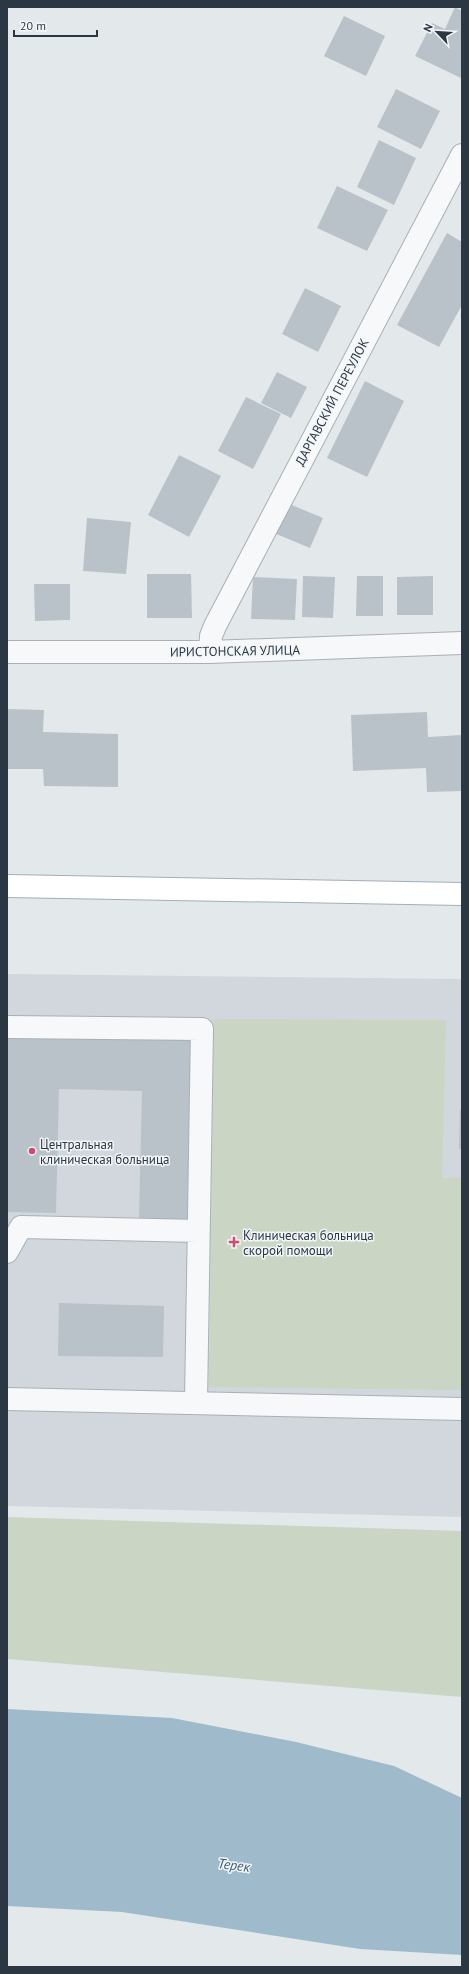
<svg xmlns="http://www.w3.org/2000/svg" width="469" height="1974" font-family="'PT Sans',sans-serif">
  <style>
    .built { fill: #d1d7dd }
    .green { fill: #cbd5c4 }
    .water { fill: #9fbbcb }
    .building { fill: #bac2c9 }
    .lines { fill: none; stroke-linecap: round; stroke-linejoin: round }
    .minor-casing { stroke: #a8b0b6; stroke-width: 24 }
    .major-casing { stroke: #a3aeb7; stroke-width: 24 }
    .minor { stroke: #f6f8f9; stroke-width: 22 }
    .major { stroke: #fff; stroke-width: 22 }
    .poi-dot { fill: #cf4a72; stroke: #f3f6f9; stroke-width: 1.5 }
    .labels { text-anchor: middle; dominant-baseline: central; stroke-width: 3; stroke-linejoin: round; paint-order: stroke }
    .street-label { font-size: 13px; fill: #2b3844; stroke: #f3f6f9 }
    .poi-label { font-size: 13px; fill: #2b3844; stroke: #f3f6f9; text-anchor: start }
    .water-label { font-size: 14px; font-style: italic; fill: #345d78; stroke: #f3f6f9 }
  </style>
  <rect width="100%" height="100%" fill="#e3e8eb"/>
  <path class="built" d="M7,974L462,979V1517L7,1506Z"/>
  <path class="green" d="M214,1019L446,1020L442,1178L462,1177V1390L209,1387Z
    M7,1517L462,1531V1697L7,1659Z"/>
  <path class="water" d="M7,1709L172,1718L296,1742L394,1766L462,1798V1955L360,1949L122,1912L7,1906Z"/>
  <path class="building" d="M455,7L462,11L461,78L415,56L432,23L445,29Z
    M344,16L385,36L366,76L324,56Z
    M396,89L440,111L421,149L377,127Z
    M379,140L416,158L394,205L357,187Z
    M337,186L388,210L367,251L317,228Z
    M447,233L462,242V305L439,347L397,325Z
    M305,288L341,306L318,352L282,334Z
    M277,372L307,387L291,418L261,403Z
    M365,381L404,401L367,477L327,458Z
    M246,397L281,414L253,469L218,451Z
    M179,455L221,476L189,537L148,515Z
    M287,503L323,518L310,548L274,533Z
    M87,518L131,522L126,574L83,571Z
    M147,574H191L192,618H147Z
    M303,576L335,577L333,618L302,617Z
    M357,576H383V616H356Z
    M433,576V615H397V577Z
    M253,577L297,579L295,620L251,619Z
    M34,584H70V620L35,621Z
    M7,709L44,710L43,732L118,734V787L44,786L43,769H7Z
    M427,712L428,737L462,735V791L427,792L426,768L353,771L351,715Z
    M7,1033L191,1036L187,1220L139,1219L142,1091L59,1089L56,1213L7,1212Z
    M460,1110H462V1149H459Z
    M59,1303L164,1306L163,1357L58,1356Z"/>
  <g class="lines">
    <g class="minor-casing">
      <path id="minor" d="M7,652H210L462,643
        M210,652L211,636L215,626L462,155
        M7,1027L202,1029L196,1403
        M7,1252L21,1227L198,1231
        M7,1399L462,1409"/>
    </g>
    <g class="major-casing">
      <path id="major" d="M7,886L462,894"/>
    </g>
    <use href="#minor" class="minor"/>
    <use href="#major" class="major"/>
  </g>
  <g class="poi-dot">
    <circle cx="32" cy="1151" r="4"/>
    <path d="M232 1236h4v4h4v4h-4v4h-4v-4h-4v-4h4z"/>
  </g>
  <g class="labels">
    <g class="street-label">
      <text transform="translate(332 402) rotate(-62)">ДАРГАВСКИЙ ПЕРЕУЛОК</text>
      <text transform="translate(235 651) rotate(-1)">ИРИСТОНСКАЯ УЛИЦА</text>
    </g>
    <g class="poi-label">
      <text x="40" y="1144">Центральная<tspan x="40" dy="15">клиническая больница</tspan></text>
      <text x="243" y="1235">Клиническая больница<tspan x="243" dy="15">скорой помощи</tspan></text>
    </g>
    <g class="water-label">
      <text transform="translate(234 1865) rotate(7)">Терек</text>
    </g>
  </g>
  <rect width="469" height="1974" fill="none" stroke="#2b3844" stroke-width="16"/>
  <g transform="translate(437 32) rotate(295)" stroke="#f3f6f9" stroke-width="3" paint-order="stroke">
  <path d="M0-3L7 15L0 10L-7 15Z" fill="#2b3844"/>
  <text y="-6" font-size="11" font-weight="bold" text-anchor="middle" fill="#2b3844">N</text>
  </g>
  <path d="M14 30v6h83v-6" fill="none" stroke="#2b3844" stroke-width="2"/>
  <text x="20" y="30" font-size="12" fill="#2b3844" stroke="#f3f6f9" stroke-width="3" paint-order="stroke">20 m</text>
</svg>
